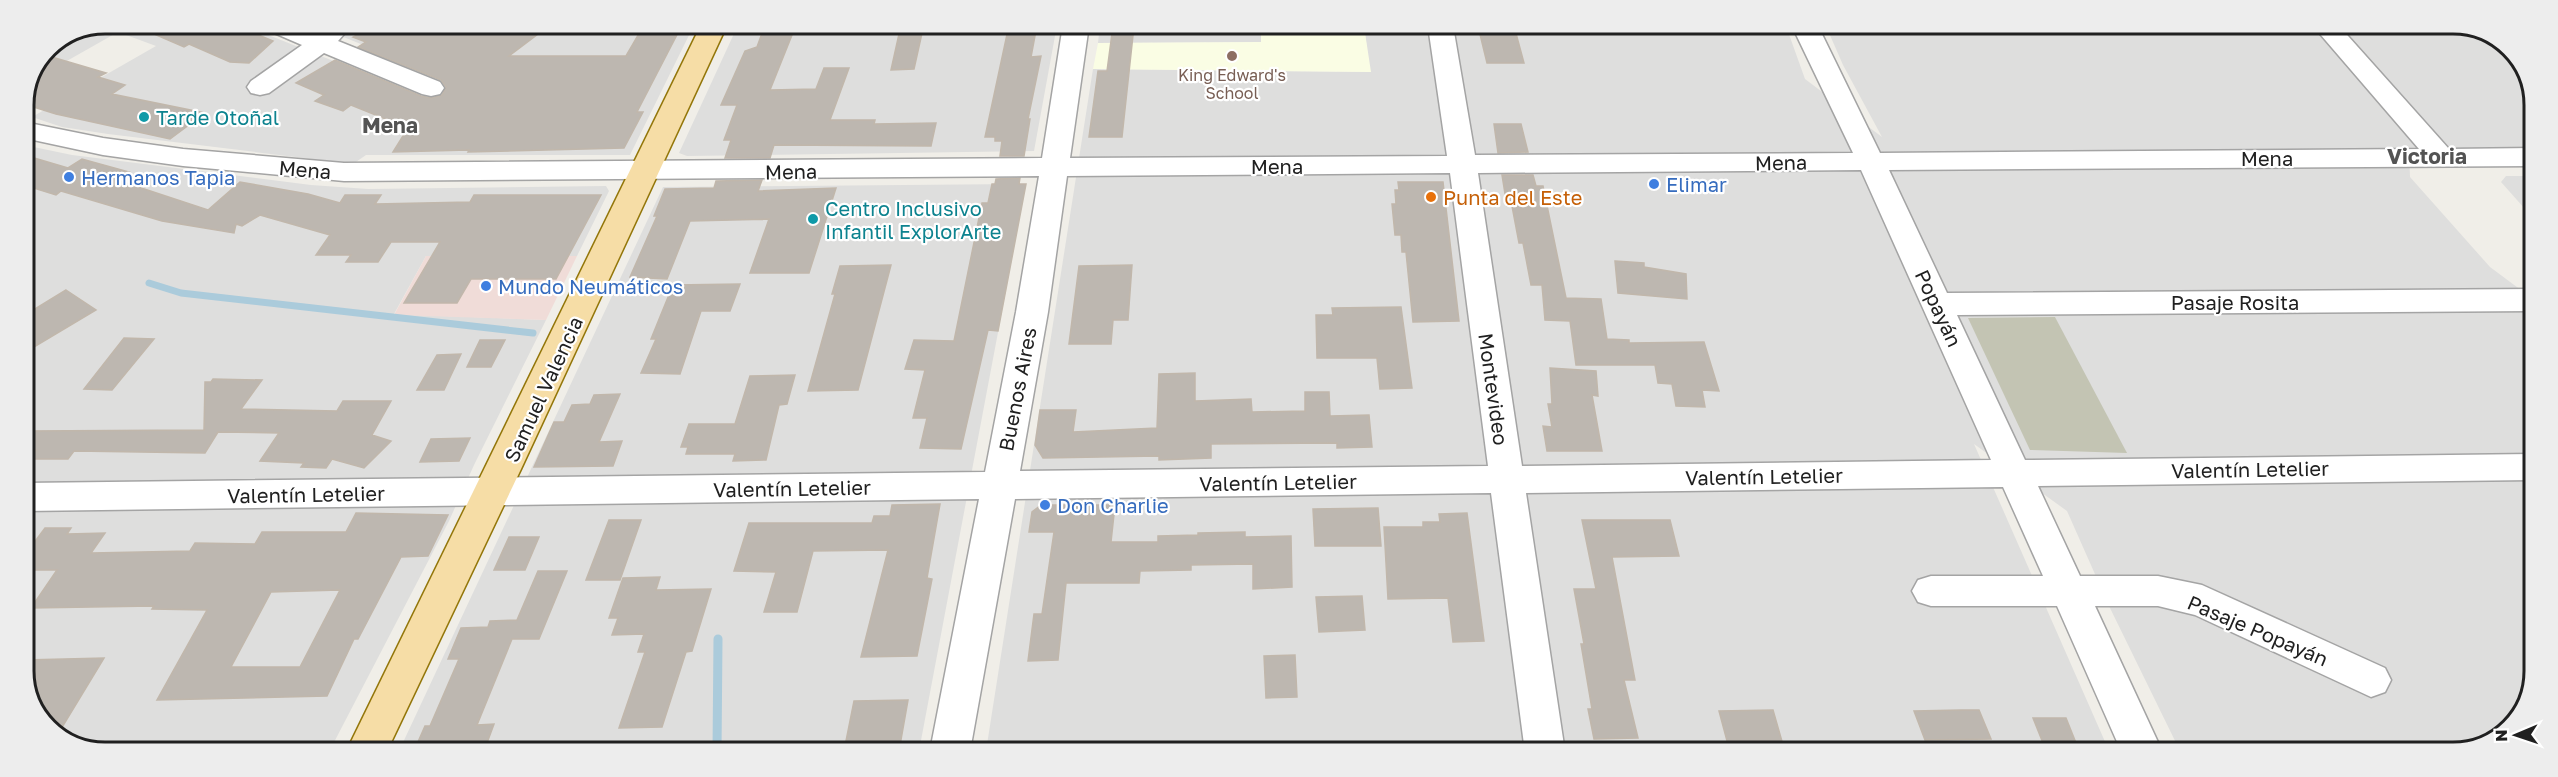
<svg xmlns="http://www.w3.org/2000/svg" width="2558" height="777" font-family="'Golos Text',sans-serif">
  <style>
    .residential { fill: #dededd }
    .commercial { fill: #f0dcd8 }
    .education { fill: #fafde4 }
    .construction { fill: #c3c4b3 }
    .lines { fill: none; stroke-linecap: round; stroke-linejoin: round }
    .stream-far1 { stroke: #abcbdb; stroke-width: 7 }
    .stream { stroke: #abcbdb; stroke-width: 9 }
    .building { fill: #bdb7b0; stroke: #c1b7ab; stroke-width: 1.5; fill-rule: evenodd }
    .minor-casing { stroke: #a4a4a4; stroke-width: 3 }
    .major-casing { stroke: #937609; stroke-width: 3 }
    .minor { fill: #fff; fill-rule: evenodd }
    .major { fill: #f6dda6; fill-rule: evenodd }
    .education-dot { fill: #8d6e63; stroke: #fff; stroke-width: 2 }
    .culture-dot { fill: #0f9aa8; stroke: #fff; stroke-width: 2 }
    .shop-dot { fill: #3f7fe0; stroke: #fff; stroke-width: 2 }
    .food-dot { fill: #e8710a; stroke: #fff; stroke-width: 2 }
    .labels { text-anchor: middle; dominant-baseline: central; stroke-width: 4.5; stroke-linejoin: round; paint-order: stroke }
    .far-education-label { font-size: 16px; fill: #785e54; stroke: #fff }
    .culture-label { font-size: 20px; fill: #0d838f; stroke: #fff; text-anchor: start }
    .street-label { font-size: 20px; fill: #202020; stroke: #fff }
    .shop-label { font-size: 20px; fill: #366cbe; stroke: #fff; text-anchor: start }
    .food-label { font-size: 20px; fill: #c56008; stroke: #fff; text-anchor: start }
    .neighbourhood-label { font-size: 21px; font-weight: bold; fill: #535353; stroke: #fff }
    .rim { fill: none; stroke: #202020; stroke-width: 3 }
  </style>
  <rect width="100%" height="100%" fill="#f0eee8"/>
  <path class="residential" d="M105,24H241L421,96L448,79L311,24L694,25L630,155H366L353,164L108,134L62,127L32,117L156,46L118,32L35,79L48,48Z
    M738,25H1057L1034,151L687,156L679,153Z
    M1100,25H1281L1261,26V42L1098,43Z
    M1364,26H1786L1805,79L1882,137L1843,65L1826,26L2474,27L2517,56L2534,100V148L2409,150L2410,177L2490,267L2533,299L2531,693L2502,736L2453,753H2181L2110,608L2067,511L1974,444L2110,753L986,751L1093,69L1370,72Z
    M24,145L72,155L311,185L368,189L606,186L609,191L577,256H426L394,314L546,320L474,465L449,521L330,750H84L44,725L24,677Z
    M2506,176H2533V218L2501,182Z
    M1026,184L919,751H399L663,187Z"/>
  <path class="commercial" d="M426,256H577L546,320L394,315Z"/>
  <path class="education" d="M1261,26H1364L1371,72L1093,69L1098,43L1261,42Z"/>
  <path class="construction" d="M2055,317L2127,453L2030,450L1968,318Z"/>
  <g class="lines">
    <path class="stream-far1" d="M149,283L181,293L533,333"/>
    <path class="stream" d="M717,751L718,639"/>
  </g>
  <path class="building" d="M131,24H232L273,41L249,63L230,62L189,44L184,47Z
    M376,24L550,25L509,56H626L644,25H682L637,112H643L624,148L468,152L469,150L393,152L408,128L351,105L343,111L315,101L324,95L296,83L335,60L421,96L431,98L442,95L446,87L441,80L358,47L366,42L353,37Z
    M765,25H796L770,90L816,89L824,68H849L830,120H875L874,124L936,123L931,146L774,145L770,158H725L731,140H724L737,105H721L745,51L757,47Z
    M1009,25H1037L1031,57L1041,56L1028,119H1030L1024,156H1000L1002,141H995V137H985Z
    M1113,26H1134L1122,137H1089L1098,71H1107Z
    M1478,26H1514L1524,63H1487Z
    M922,33L914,69L891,70L899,34Z
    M45,55L106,73L98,77L125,85L112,94L205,113L170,139L56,114L24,104Z
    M1494,124H1521L1528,152L1498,153Z
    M24,155L68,168L82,159L129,172L117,180L208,210L240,182L308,194L340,203L345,195H381L375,204L470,202L474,195H601L556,279H471L457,303H404L440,242H391L378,262H346L351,255H316L330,235L260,215L242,226L236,224L234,233L162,221L61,191L56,195L24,185Z
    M1502,175H1533L1536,186H1543L1566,298L1601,299L1607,339L1629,340V343L1704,342L1719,391L1702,390L1705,407L1676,406L1672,384L1658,383L1655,365H1576L1570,321L1545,320L1542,285H1531L1523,243H1519L1512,206H1507Z
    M1020,178L1019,184H1026L998,331L988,330L961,449L920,448L927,418H913L925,370L905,369L914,340L954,341L982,203H988L992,184H995L996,179Z
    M762,180L758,191L836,188L809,273H750L769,219L690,221L667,279L630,277L657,216H654L665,189L714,188L716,181Z
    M1398,182H1443L1459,321L1413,322L1406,252H1402L1401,235H1395L1392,204H1396L1395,190H1399Z
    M1615,261L1644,263V267L1686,274L1687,299L1618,293Z
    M891,265L858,390L808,391L835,294H832L840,266Z
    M1132,265L1128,320H1113L1111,344H1069L1079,266Z
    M740,284L730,311H701L680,374L641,373L656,339H651L673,285Z
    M66,290L96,310L24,353V304L35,309Z
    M1401,307L1412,388L1380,389L1377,358H1317L1316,315H1333L1332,308Z
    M124,338L154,339L112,390L84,389Z
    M480,340H505L491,367H467Z
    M461,354L444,390H417L437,355Z
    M1550,368L1596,371L1598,396L1592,395L1602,451H1547L1543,426L1552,427L1548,404H1552Z
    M1195,373V401L1251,399L1252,412L1305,411V392H1329L1330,416L1369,415L1372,447L1337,448V443L1211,444V458L1159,460V456L1043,458L1035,445L1040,410H1076L1073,432L1157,428L1159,374Z
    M795,375L787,404L779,405L766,460L733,461L735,454H686L688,447H681L689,424H735L750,376Z
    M213,379L262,380L241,409L337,411L343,401H391L372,435L391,441L364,468L332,459L326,468L301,467L304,463L260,461L279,433L218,432L205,453L74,451L68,459H29L36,450H24V431L204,430L205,382H211Z
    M620,394L599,442L622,441L613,466L534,467L554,422H564L572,405L590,404L594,395Z
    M470,438L459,461L420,462L431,439Z
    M940,504L927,578L932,579L917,656L861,657L888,550L813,551L797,612H764L776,572L734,571L749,523H872L874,516H890L892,505Z
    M1041,505H1115L1111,542H1158V536L1198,535V533L1245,532V537L1291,536L1292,587L1253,589V564L1191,565V570L1140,571L1139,583H1066L1058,660L1028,661L1034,614H1042L1054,532H1029L1032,512Z
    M1378,508L1381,546H1315L1313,509Z
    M356,513L448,515L428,556L401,557L358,639H354L327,696L157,700L207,610L152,609L154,606L31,608L57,570H24V556L45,528H71L67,534L105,533L91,553L190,551L195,543L255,544L262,532H346ZM340,590L300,667H231L271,592Z
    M1467,513L1484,641L1453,642L1448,598L1388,599L1384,527H1423V522H1440L1439,514Z
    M609,520H641L620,580H586Z
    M1582,520H1670L1679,556L1612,557L1635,680H1624L1638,738L1594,739L1588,709H1592L1581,644H1584L1574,589H1596Z
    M509,537H539L525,570H494Z
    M538,571H567L539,639H512L477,725L494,724L484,751H414L425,726H430L459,659H448L461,628L488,627L490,621L517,620Z
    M660,577L656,590L711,589L692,651L686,652L662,727L619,728L645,652H638L644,634L612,635L618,618H609L623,578Z
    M1362,596L1365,630L1319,632L1316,597Z
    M1295,655L1297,697L1266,698L1264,656Z
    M104,658L58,734L44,725L24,677V660Z
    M908,700L899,751H844L854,701Z
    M1773,710L1785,752H1730L1719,711Z
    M1961,710H1979L1991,739L1925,740L1914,711Z
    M2033,718H2066L2080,753H2047Z"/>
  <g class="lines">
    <g class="minor-casing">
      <path id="minor" d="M262,24H297L317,33L326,24H353L338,41L440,82L444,88L440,94L431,96L422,94L324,53L269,93L260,95L251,93L247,87L251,81L302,45L265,29Z
        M1063,25H1089L1070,158L1447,156L1428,26H1453L1475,155L1853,153L1792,26H1818L1880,153L2419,149L2314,27H2340L2449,149L2534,148V166L1889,170L1947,293L2533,289V311L1957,315L2025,460L2532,454V480L2038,486L2080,576H2158L2202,585L2385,668L2391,680L2385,692L2371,697L2195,615L2158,606H2095L2163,753H2122L2057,606H1931L1918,602L1912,591L1918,580L1931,576H2043L2003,487L1526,493L1565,752H1525L1491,493L1015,499L970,751H930L979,499L24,511V483L985,472L1016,312L1039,176L344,181L183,166L103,155L24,138V122L103,138L183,149L344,163L1042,158ZM1861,170L1991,460L1522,466L1478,173ZM1450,173L1488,466L1020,471L1048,312L1067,176Z"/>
    </g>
    <g class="major-casing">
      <path id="major" d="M701,25H727L521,469L387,751L347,750Z"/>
    </g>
    <use href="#minor" class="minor"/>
    <use href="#major" class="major"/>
  </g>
  <circle class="education-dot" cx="1232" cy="56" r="6"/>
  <g class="culture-dot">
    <circle cx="144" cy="117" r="6"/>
    <circle cx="813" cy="219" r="6"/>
  </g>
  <g class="shop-dot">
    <circle cx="69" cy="177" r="6"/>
    <circle cx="1654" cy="184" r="6"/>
    <circle cx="486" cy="286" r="6"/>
    <circle cx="1045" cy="505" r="6"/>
  </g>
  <circle class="food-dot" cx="1431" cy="197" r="6"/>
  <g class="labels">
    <g class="far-education-label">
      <text x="1232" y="75">King Edward's<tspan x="1232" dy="18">School</tspan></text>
    </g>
    <g class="culture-label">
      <text x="156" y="117">Tarde Otoñal</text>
      <text x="825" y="208">Centro Inclusivo<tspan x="825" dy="23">Infantil ExplorArte</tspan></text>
    </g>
    <g class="street-label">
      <text x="2267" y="158">Mena</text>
      <text transform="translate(1781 162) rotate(-1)">Mena</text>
      <text x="1277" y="166">Mena</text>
      <text transform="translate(305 169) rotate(5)">Mena</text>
      <text transform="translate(791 171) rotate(-1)">Mena</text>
      <text x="2235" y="302">Pasaje Rosita</text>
      <text transform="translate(1939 308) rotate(65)">Popayán</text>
      <text transform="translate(543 389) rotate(-65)">Samuel Valencia</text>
      <text transform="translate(1017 389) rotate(-79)">Buenos Aires</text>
      <text transform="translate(1494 389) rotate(82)">Montevideo</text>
      <text transform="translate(2250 469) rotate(-1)">Valentín Letelier</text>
      <text transform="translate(1764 476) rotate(-1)">Valentín Letelier</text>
      <text transform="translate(1278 482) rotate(-1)">Valentín Letelier</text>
      <text transform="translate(792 488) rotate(-1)">Valentín Letelier</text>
      <text transform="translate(306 494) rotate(-1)">Valentín Letelier</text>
      <text transform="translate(2258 630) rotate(23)">Pasaje Popayán</text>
    </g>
    <g class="shop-label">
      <text x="81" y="177">Hermanos Tapia</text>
      <text x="1666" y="184">Elimar</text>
      <text x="498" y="286">Mundo Neumáticos</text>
      <text x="1057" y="505">Don Charlie</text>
    </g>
    <g class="food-label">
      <text x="1443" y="197">Punta del Este</text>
    </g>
    <g class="neighbourhood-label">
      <text x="390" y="125">Mena</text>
      <text x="2427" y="156">Victoria</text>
    </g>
  </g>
  <path d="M0 0H2558V777H0ZM105 34H2453A71 71 0 0 1 2524 105V671A71 71 0 0 1 2453 742H105A71 71 0 0 1 34 671V105A71 71 0 0 1 105 34Z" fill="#ededed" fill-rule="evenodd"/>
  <path class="rim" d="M105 34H2453A71 71 0 0 1 2524 105V671A71 71 0 0 1 2453 742H105A71 71 0 0 1 34 671V105A71 71 0 0 1 105 34Z"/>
  <g transform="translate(2516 735) rotate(268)" stroke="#ffffff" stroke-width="4.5" paint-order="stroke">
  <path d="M0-4.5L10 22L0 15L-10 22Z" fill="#202020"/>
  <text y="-9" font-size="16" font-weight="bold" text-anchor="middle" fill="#202020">N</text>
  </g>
</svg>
